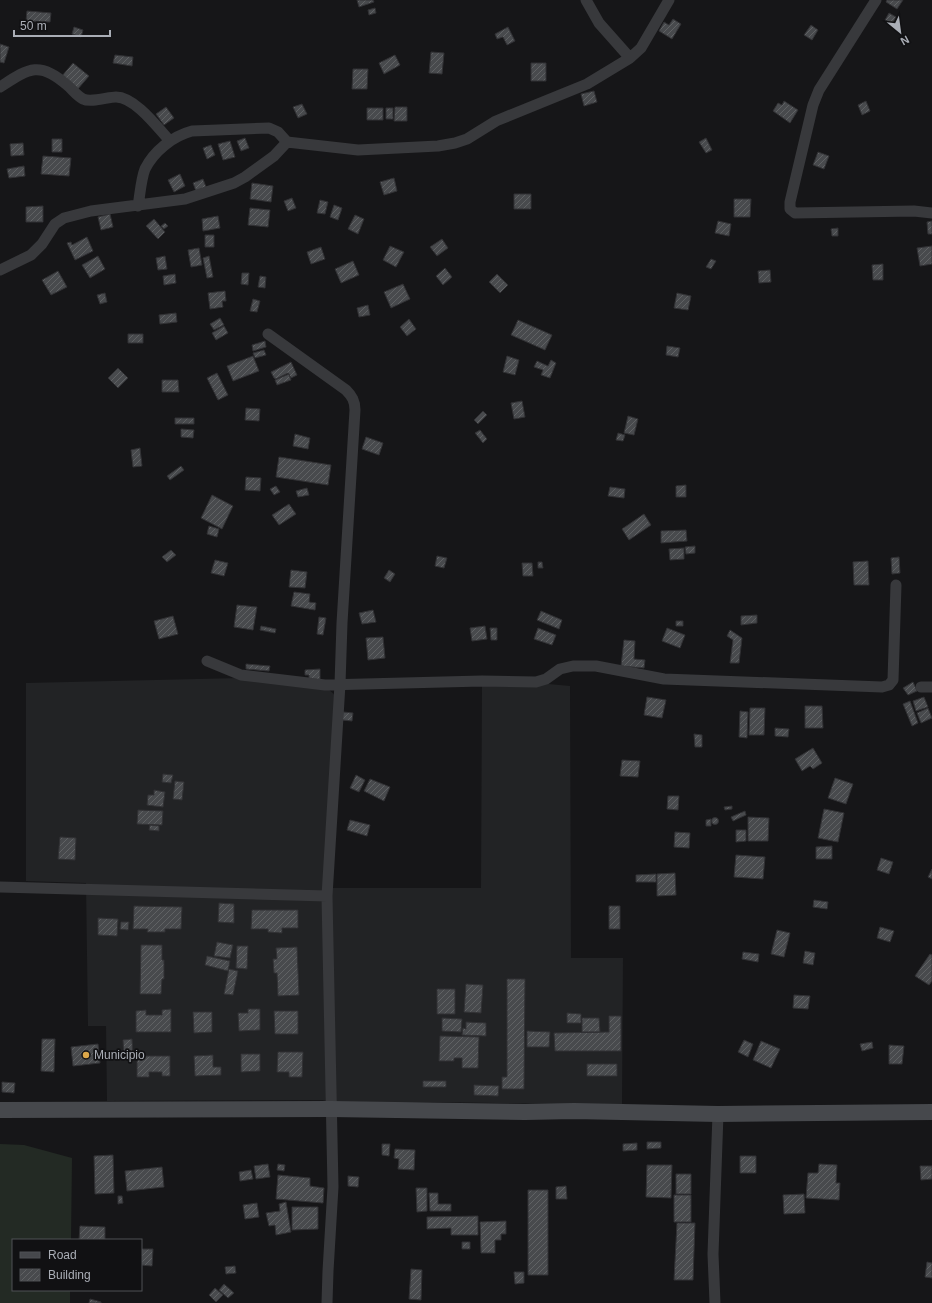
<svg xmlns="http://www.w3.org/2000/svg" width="932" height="1303" font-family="Helvetica,sans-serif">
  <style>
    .built { fill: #222325 }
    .grass { fill: #232a24 }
    .building { fill: url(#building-hatch); stroke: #313134 }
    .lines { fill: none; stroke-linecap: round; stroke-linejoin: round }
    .minor { stroke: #38393c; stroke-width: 11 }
    .secondary { stroke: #46484c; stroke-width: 16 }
    .poi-dot { fill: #dca74a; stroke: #111113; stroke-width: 1.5 }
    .labels { text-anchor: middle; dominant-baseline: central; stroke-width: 3.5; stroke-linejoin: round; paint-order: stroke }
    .poi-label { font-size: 12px; fill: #aaaeb6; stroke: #111113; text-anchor: start }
  </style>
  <defs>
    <pattern id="building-hatch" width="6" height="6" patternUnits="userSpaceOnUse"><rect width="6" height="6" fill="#484a4d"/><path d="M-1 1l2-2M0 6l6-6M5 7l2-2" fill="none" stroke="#606264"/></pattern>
  </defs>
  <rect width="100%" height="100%" fill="#161618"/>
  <path class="built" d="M241,678L326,687L337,697L331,888H481L482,684L537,683L570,686L571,958H623L622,1105L436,1102L342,1104L322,1100L107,1101L106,1026H88L86,883L26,881V683Z"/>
  <path class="grass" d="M0,1144L24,1145L72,1158L71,1240H13V1290H70V1303H0Z"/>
  <path class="building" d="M357,0H373L374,2L359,7Z
    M887,0H903L897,9L886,2Z
    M375,8L376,13L369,15L368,10Z
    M27,11L51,13L50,22L26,21Z
    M889,13L896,17L892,24L885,20Z
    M673,19L681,24L672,39L659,31L664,22L669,25Z
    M811,25L818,30L812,40L804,35Z
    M74,27L83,30L81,37L72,34Z
    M508,27L515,41L507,45L503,37L497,39L495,34Z
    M0,44L9,47L4,63L0,62Z
    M431,52L444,53L442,74L429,73Z
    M115,55L133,57L132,66L113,63Z
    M395,55L400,65L384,74L379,63Z
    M73,63L89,76L77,90L62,76Z
    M531,63H546V81H531Z
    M353,69H368L367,89H352Z
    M594,91L597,102L584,106L581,94Z
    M784,101L798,110L790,123L773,111L778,103L782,105Z
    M866,101L870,111L862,115L858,105Z
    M302,104L307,114L298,118L293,107Z
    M166,107L174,118L164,125L156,114Z
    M395,107H407V121H394Z
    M367,108H383V120H367Z
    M386,108H393V119H386Z
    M245,138L249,148L241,151L237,141Z
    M706,138L712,150L706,153L699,142Z
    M52,139H62V152H52Z
    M230,141L235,157L223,160L218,144Z
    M23,143L24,155L11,156L10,144Z
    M211,145L215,155L207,159L203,148Z
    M818,152L829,156L824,169L813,165Z
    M43,156L71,158L69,176L41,174Z
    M24,166L25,176L9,178L7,169Z
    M180,174L185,186L174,192L168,180Z
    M394,178L397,191L384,195L380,182Z
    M203,179L206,187L196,191L193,183Z
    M252,183L273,186L271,202L250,199Z
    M514,194H531V209H514Z
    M292,198L296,208L288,211L284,201Z
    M734,199H751L750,217H734Z
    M320,200L328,202L325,214L317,213Z
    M334,205L342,208L338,220L330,217Z
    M43,206V222H26V207Z
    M250,208L270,210L268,227L248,225Z
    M110,214L113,227L101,230L98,217Z
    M355,215L364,219L358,234L348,229Z
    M218,216L220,228L203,231L202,219Z
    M154,219L165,232L158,239L146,226Z
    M718,221L731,224L729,236L715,233Z
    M932,221V234H928L927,222Z
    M165,223L168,226L164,229L161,226Z
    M838,228V236H832L831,229Z
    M205,235H214V247H205Z
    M87,237L93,251L75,260L67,243L71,242L72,245Z
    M442,239L448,248L437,256L430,247Z
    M390,246L404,252L396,267L383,260Z
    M932,246V264L920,266L917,248Z
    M321,247L325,259L311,264L307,252Z
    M199,248L202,265L191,267L188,250Z
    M98,256L105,269L90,278L82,265Z
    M165,256L167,269L158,270L156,258Z
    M209,256L213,277L207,278L203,258Z
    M711,259L716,261L711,269L706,267Z
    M353,261L359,275L341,283L335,269Z
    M883,264V280H873L872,265Z
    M445,268L452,277L443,285L436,276Z
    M770,270L771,282L759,283L758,271Z
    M58,271L67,287L51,295L42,280Z
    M242,273H249L248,285L241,284Z
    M175,274L176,283L164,285L163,276Z
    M497,274L508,285L500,293L489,282Z
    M260,276L266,277L265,288L258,287Z
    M403,284L410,299L391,308L384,292Z
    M225,291L226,301H222L223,307L210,309L208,293Z
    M105,293L107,302L100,304L97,295Z
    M677,293L691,296L688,310L674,308Z
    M253,299L260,301L257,312L250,311Z
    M368,305L370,315L359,317L357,308Z
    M176,313L177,322L160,324L159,315Z
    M220,318L224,325L214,330L210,324Z
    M409,319L416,329L407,336L400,327Z
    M518,320L552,335L545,350L511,335Z
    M224,326L228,333L216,340L212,333Z
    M128,334H143V343H128Z
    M265,341L266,347L253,351L252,345Z
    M667,346L680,348L678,357L666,355Z
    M264,350L266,355L255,358L253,353Z
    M253,356L259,371L233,381L227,366Z
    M507,356L519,360L515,375L503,372Z
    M551,360L556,363L550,378L541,375L543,370L534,367L537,361L548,366Z
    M291,362L297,375L291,378L288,373L276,379L274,378L271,372Z
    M118,368L128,378L118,388L108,378Z
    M217,373L228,395L218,400L207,378Z
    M289,374L291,380L277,385L275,380Z
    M162,380H178L179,392H162Z
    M522,401L525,417L514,419L511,403Z
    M246,408L260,409L259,421L245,420Z
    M483,411L487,415L478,424L474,420Z
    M628,416L638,419L634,435L624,433Z
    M175,418H194V424H175Z
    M181,429L194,430L193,438L181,437Z
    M480,430L487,439L483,443L475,433Z
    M618,433L625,435L623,441L616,440Z
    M295,434L310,438L308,449L293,446Z
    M366,437L383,443L379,455L362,449Z
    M140,448L142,466L133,467L131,450Z
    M279,457L331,465L328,485L276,477Z
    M181,466L184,470L170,480L167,476Z
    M246,477L261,478L260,491L245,490Z
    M686,485V497H676V486Z
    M276,486L280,492L274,495L270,489Z
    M610,487L625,489L624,498L608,496Z
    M307,488L309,495L298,497L296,491Z
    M212,495L233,506L222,529L201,518Z
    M289,504L296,514L279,525L272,515Z
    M644,514L651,525L629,540L622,529Z
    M209,526L219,529L217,537L207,534Z
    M686,530L687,541L661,543V531Z
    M695,546V553L686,554L685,547Z
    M684,548V559L670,560L669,549Z
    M171,550L176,555L167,562L162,557Z
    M437,556L447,558L444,568L435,566Z
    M899,557L900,573L892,574L891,558Z
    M215,560L228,563L224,576L211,573Z
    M868,561L869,585H854L853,562Z
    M538,562H542L543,568H538Z
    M522,563H532L533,576H523Z
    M291,570L307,572L305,588L289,587Z
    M389,570L395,574L390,582L384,578Z
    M294,592L310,594L309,602L316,603L315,610L291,606Z
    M237,605L257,607L253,630L234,627Z
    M373,610L376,622L362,624L359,613Z
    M541,611L562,620L559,629L537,620Z
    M757,615V623L741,625V616Z
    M173,616L178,634L159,639L154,621Z
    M319,617L326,618L323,635L317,634Z
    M676,621H683V626H676Z
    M261,626L276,629L275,633L260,630Z
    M485,626L487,639L472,641L470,628Z
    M490,628H497V640H491Z
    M538,628L556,635L552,645L534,639Z
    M667,628L685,635L680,648L662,641Z
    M730,630L742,638L739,663H730L733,640L727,636Z
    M383,637L385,658L368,660L366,638Z
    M624,640L635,641L634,659L645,660L644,668L621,666Z
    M246,664L270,666L269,671L246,669Z
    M320,669V681L309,679V675H305V670Z
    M913,682L917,691L908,695L903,688Z
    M647,697L666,700L662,718L644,715Z
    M924,697L928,707L916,711L913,701Z
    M910,701L918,723L912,726L903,704Z
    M805,706H822L823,728H805Z
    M750,708H765L764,735H749Z
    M928,708L932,718L921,723L917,713Z
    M740,711L748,712L747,738L739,737Z
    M343,712L353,713L352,721L342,720Z
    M775,728L789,729L788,737L775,736Z
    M694,734L702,735V747H695Z
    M813,748L822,763L813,769L810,766L802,771L795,759Z
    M622,760L640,761L638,777L620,776Z
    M163,774L173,775L171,783L162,782Z
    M356,775L365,780L359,792L350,788Z
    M835,778L853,784L846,804L828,798Z
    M370,779L390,787L384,801L364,791Z
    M175,781L184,782L182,800L173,799Z
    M154,790L165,792L163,807L147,805L148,795H154Z
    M668,796H679L678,810L667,809Z
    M732,806V809L725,810L724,807Z
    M824,809L844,813L838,842L818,838Z
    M138,810L163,811L162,825L137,824Z
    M745,811L746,815L733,821L731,817Z
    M748,817L769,818L768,841H748Z
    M711.5 821a3.5 3.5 0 1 1 7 0a3.5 3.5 0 1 1-7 0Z
    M711,819V826H706V820Z
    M350,820L370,825L367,836L347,830Z
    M150,825L159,826V831L149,830Z
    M736,830H746V841L736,842Z
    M675,832L690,833L689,848L674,847Z
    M60,837L76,838L75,860L58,859Z
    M832,846V859H816V847Z
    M736,855L765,857L763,879L734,877Z
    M881,858L893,862L889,874L877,870Z
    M932,869V879L928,877Z
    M675,873L676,895L657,896V874Z
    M656,874V882H636V875Z
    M814,900L828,902L827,909L813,907Z
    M219,903L234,904V923L218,922Z
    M134,906L182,907L181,929H165V932H147L148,929H133Z
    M609,906H620V929H609Z
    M252,910H298V928H282V933L268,932V929H251Z
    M98,918L118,919L117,936L98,935Z
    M121,922H129L128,930L120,929Z
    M880,927L894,931L890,942L877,938Z
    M777,930L790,933L784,957L771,954Z
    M217,942L233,945L230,958L214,956Z
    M141,945H162V960H164V979H162L161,994H140Z
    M237,946H248L247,969L236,968Z
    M297,947L299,995L278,996L277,973H274L273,959H277L276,948Z
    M805,951L815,953L813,965L803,963Z
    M743,952L759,954L758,962L742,959Z
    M930,954L932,955V981L929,985L915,976Z
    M207,956L230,961L228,971L205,965Z
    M229,969L238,971L233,995L224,994Z
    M507,979H525L524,1089H502V1077H507Z
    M466,984L483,985L481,1013L464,1012Z
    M437,989H455V1014H437Z
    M794,995L810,996L808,1009L793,1008Z
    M171,1009V1032H136V1011L146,1010V1015H162V1010Z
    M248,1009H260V1030L239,1031L238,1013H248Z
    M274,1011H298V1034H275Z
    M193,1012H212V1032L194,1033Z
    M567,1013L581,1014V1023H567Z
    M609,1016H621V1051H555L554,1033L609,1032Z
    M442,1018L462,1019L461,1032L442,1031Z
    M582,1018H599L600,1032H582Z
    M466,1022L486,1023V1036L462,1035L463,1028L466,1029Z
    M527,1031L550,1032L549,1047H527Z
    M440,1036L479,1037L478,1068H462V1058H454V1061H439Z
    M42,1039H55L54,1072L41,1071Z
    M132,1039L133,1059H124L123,1040Z
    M744,1040L753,1044L748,1057L738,1052Z
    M761,1041L780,1049L771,1068L753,1060Z
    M872,1042L873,1048L862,1051L860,1044Z
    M98,1044L100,1063L73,1066L71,1047Z
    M889,1045L904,1046L902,1064H889Z
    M278,1052H303L302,1077H289V1072H277Z
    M241,1054H260V1071L241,1072Z
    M213,1055V1067H221V1075L195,1076L194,1056Z
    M137,1056H170V1076H162V1072H149V1077H137Z
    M587,1064H617V1076H587Z
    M423,1081H446V1087H423Z
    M2,1082L15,1083L14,1093L2,1092Z
    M474,1085L499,1086L498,1096L474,1095Z
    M647,1142H661V1148L647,1149Z
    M637,1143V1150L623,1151V1144Z
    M382,1144H390L389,1156L382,1155Z
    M395,1149L415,1150L414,1170L398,1169L399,1159L394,1158Z
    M113,1155L114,1193L95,1194L94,1156Z
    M740,1156H756V1173H740Z
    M268,1164L270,1177L256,1179L254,1166Z
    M278,1164L285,1165L284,1171L277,1170Z
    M819,1164L837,1165L836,1183H840L839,1200L806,1198L808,1173H818Z
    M647,1165H672L671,1198L646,1197Z
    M920,1166H932V1179L921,1180Z
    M162,1167L164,1187L127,1191L125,1171Z
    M251,1170L253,1179L240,1181L239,1172Z
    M676,1174H691V1194H676Z
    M278,1175L310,1178V1186L324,1188L323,1203L276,1199Z
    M348,1176L359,1177L358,1187L348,1186Z
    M566,1186L567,1199H556V1187Z
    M416,1188H427V1211L417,1212Z
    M528,1190H548V1275H528Z
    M429,1193H438V1204H451V1211H430Z
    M804,1194L805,1213L784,1214L783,1195Z
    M674,1195H691V1222H674Z
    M118,1196H122L123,1203L118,1204Z
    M286,1202L291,1232L276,1235L275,1225L269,1226L266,1213L280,1211L279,1204Z
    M257,1203L259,1217L245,1219L243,1205Z
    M292,1207H318V1229L292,1230Z
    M478,1216V1235H451V1228L427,1229V1217Z
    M506,1221V1234H501V1240H495V1253H481L480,1222Z
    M677,1223H695L693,1280H674Z
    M80,1226L105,1227V1240H79Z
    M462,1242H470V1249H462Z
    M141,1249H153L152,1266L141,1265Z
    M927,1262L932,1263V1278L925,1277Z
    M235,1266L236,1273L226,1274L225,1267Z
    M411,1269L422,1270L421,1300L409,1299Z
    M514,1272H524V1283L515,1284Z
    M224,1284L234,1293L228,1298L219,1290Z
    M215,1288L223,1295L216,1302L209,1295Z
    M90,1299L101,1302V1303H89Z"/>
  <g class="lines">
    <path class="minor" d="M586,0L599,23L630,58
      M876,0L819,90L813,105L790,202V209L795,213L914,211L932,213
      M0,87C28,69 39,60 67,85C72,89 77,96 83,99C91,103 108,97 116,97C135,97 158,128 170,141
      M138,206C140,195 141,179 145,169C154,151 173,136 192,131L269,128L278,132L287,142L358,150L438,146L455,143L467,139L496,121L587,84L630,58L641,48L669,0
      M0,270L31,255L42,244L55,224L64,218L91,211L185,199L234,183L245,177L274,156L287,142
      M268,334L346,390C352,396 355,401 355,410L342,623L340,684L327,896L333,1187L328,1271L327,1303
      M207,661L241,675L325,685L482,681L536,682L546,679L560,669L573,666H596L664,679L882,687L889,685L893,680L896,585
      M921,687H932
      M0,887L327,896
      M715,1303L713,1254L718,1114"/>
    <path class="secondary" d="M0,1110L331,1109L525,1112L574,1111L718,1114L932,1112"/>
  </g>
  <circle class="poi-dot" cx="86" cy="1055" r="4"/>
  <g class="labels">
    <g class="poi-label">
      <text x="94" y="1055">Municipio</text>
    </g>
  </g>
  <rect x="12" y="1239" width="130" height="52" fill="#111113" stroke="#4e5054"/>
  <rect x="20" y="1252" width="20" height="6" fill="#46484c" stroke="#4e5054"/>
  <text x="48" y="1259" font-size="12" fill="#aaaeb6">Road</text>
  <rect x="20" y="1269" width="20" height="12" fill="url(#building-hatch)" stroke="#4e5054"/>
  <text x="48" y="1279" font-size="12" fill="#aaaeb6">Building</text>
  <g transform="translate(900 32) rotate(151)" stroke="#111113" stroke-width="3" paint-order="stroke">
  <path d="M0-3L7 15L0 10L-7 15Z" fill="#aaaeb6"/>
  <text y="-6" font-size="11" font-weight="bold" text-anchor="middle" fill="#aaaeb6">N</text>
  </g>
  <path d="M14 30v6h96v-6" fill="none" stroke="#aaaeb6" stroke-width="2"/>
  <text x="20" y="30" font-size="12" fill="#aaaeb6" stroke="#111113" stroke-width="3" paint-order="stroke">50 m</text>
</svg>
